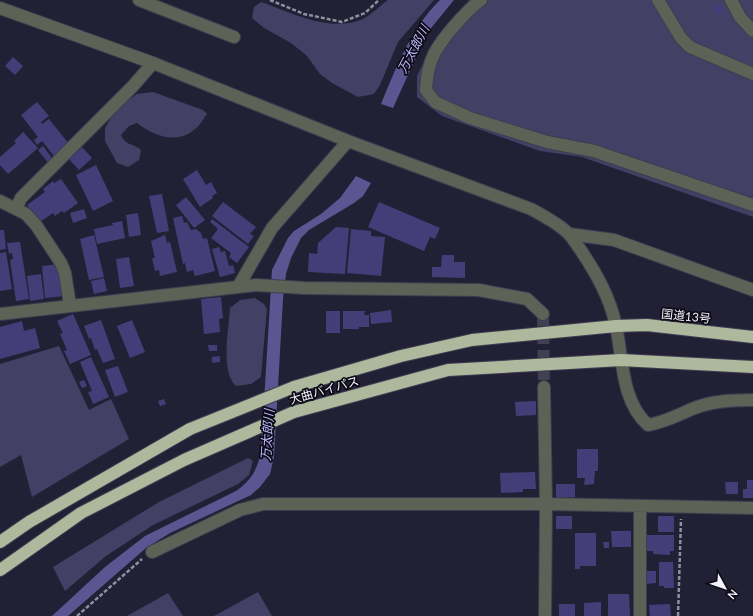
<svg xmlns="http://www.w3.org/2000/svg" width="753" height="616" font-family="Lato,'Noto Sans JP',sans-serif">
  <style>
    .green { fill: #433f65 }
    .water { fill: #5d5592 }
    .building { fill: #453d78 }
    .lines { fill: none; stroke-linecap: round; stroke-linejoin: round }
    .minor-tunnel { stroke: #414053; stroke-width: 12; stroke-dasharray: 12 6; stroke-linecap: butt }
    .minor-casing { stroke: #3f3e51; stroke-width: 14 }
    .highway-casing { stroke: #3f3e51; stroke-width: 14 }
    .path { stroke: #9190a0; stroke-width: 2.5; stroke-dasharray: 4 2; stroke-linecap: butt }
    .minor { stroke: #5d6156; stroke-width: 12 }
    .highway { stroke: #adb89d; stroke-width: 12 }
    .labels { text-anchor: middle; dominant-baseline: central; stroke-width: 3.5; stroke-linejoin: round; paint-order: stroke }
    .street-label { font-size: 12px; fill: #f3f3fe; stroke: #0c0b14 }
    .water-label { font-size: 13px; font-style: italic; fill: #bcb6fd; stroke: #0c0b14 }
  </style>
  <rect width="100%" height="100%" fill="#222035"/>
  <path class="green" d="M388,0H434L398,42L380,85L374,94L358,97L332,83L320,74L307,56L291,43L264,28L252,18L254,7L261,2C292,13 330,33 363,19C372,14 380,6 388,0Z
    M469,0H753V217L582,157L540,151L442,116L417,97V76L434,41Z
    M153,92L203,110L207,114C203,119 200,126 195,129C177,145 154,136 137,123L129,126L121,135C126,146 133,143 141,150L139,160L128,167L117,163L105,141V128L117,107L137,94Z
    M255,298L264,304L267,309L261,377L251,384L236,386C220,372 229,328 230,308L240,300Z
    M59,346L89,410L111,399L129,439L32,497L21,455L0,467V364Z
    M248,458L253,461L249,475L238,484L153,525L106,556L65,591L53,567L159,502Z
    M258,592L272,616H214Z
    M168,593L183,616H127Z"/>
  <path class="water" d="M440,0H454L427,33L393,108L381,104C396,68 411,28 440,0Z
    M356,176L371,183L363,196L354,203L309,230L301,238L291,258L286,274L283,299L274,457L270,474L260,487L251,495L170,533L146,548L68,616H52L105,567L145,536L236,491C252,480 258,468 261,451L272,270L288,238L294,231L321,214L340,198Z"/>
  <path class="building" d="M718,3L726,12L720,17L713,8Z
    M13,57L23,66L15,75L5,66Z
    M37,102L49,116L41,122L42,124L49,119L69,144L54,156L42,141L37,145L34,140L38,137L21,115Z
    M23,132L38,148L8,174L0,165V157L16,143L14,141Z
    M43,146L54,161L50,165L38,150Z
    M82,147L92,158L79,170L69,159Z
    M96,165L113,201L93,211L76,175Z
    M197,170L206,185L211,182L217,193L212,196L213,198L200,207L183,179Z
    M61,179L78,203L64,213L62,211L55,216L53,213L40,222L27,205L45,192L43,189L53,181L54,183Z
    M162,194L169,231L157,233L149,196Z
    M186,197L205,220L194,228L176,205Z
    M223,202L256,227L250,234L254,236L248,244L212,216Z
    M379,202L440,228L435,239L430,237L424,251L368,227Z
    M84,209L87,218L73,223L70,213Z
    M138,213L141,235L129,237L126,215Z
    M182,216L184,223L187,222L191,230L196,229L201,233L203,239L207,238L215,271L195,276L193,270L187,272L185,263L183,264L173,218Z
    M212,219L249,247L237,263L229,257L231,253L211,238L218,229L210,222Z
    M122,221L125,238L97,244L94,229L113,225L112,223Z
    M336,227L349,228L345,274L308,272L309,253L317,254L318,243Z
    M351,229L371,231V236L385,237L381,276L347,273Z
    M0,230H4L6,249L0,250Z
    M94,235L104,277L89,280L80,239Z
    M165,235L167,243L170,242L177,272L160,276L159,270L155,271L152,258H155L151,241Z
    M20,242L29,299L16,301L10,260L13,259L12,253L9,254L7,243Z
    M219,247L221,252L225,251L229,266L233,265L235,273L220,277L212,249Z
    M6,252L12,289L0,291V253Z
    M442,255H454V262H465V278L432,277V267H441Z
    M129,257L134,286L120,288L116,259Z
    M59,264L65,296L45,298L42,266Z
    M41,274L44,299L30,301L27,276Z
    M104,278L107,291L94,294L91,281Z
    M221,297L223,318L219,319L220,332L204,334L201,299Z
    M391,310L392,322L371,324L370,313Z
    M326,311H340V333H326Z
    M343,311H365L364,315H369V327H359V329H343Z
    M73,314L91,355L70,364L64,351L67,350L60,334L63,333L57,321Z
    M101,320L115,359L103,363L97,349L95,350L91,338L89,339L84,326Z
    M132,320L145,352L130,358L117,326Z
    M22,321L24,331L35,328L40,348L0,359V327Z
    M208,345H217V351H209Z
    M220,356V362L212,363V357Z
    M91,357L109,397L93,404L88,392L92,391L80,362Z
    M118,366L128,392L115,397L105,370Z
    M84,380L87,386L82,388L79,382Z
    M164,399L166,404L160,406L158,401Z
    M536,401V415L516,416L515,402Z
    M577,449H598V471H595L594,484L584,485L585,478H577Z
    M535,472L536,489H523V492L501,493L500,473Z
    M747,480H753V498H743V489H747Z
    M725,482H738V494H726Z
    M556,484H575V497L556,498Z
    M556,516H572V529H556Z
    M658,516H674V532H658Z
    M611,531H631V547H612Z
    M575,533H596V566H580V569H575Z
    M647,535H674V551H670V555L653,554V551H647Z
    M603,542H609V548H604Z
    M659,562H673L674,588H664V586H659Z
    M646,571H656V583L646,584Z
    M608,594H629L630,616H608Z
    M601,602V616H584V603Z
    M559,604H575V616H559Z
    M670,604L671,616H650L649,605Z"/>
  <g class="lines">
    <path class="minor-tunnel" d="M543,314L544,387"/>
    <g class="minor-casing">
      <path id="minor" d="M139,0L234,37
        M481,0C466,11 443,37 434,54C428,66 427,77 426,90L435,102L470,118L547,142L594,151L753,205
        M658,0L681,38L690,47L753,74
        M731,0L740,17L753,31
        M0,8L153,63L348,141L531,209C544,216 559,224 569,234C573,238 576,244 580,249C596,273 610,297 616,326C623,359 621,401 648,425C665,422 676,416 692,409C711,401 732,400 753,400
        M0,201L26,214L36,225L61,263L65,273L70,305
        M16,209L21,198L133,86L153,63
        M569,234L614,240L753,290
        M238,287L256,285L305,288L479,290L527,299L543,314
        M0,314L238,287L272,228L348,141
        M544,387L546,504L545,616
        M152,552L240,510L263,504H546L753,508
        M640,616V506"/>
    </g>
    <g class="highway-casing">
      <path id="highway" d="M0,542L29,522L190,429L294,387L401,356L472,340L616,326L647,325L753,337
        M0,570L81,513L184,460L294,412L448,370L621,360L753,367"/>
    </g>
    <path class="path" d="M270,0L304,14L342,22L365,13L379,0
      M77,616L142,559
      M678,616L681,519"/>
    <use href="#minor" class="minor"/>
    <use href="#highway" class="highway"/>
  </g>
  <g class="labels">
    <g class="street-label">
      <text transform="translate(686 316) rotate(6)">国道13号</text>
      <text transform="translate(324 390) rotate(-16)">大曲バイパス</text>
    </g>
    <g class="water-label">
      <text transform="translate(413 49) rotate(-62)">万太郎川</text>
      <text transform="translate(267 435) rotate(-86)">万太郎川</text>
    </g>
  </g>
  <g transform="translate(725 588) rotate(130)" stroke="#0c0b14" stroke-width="3" paint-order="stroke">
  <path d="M0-3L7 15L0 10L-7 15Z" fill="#f3f3fe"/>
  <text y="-6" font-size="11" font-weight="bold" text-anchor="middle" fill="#f3f3fe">N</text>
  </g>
</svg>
